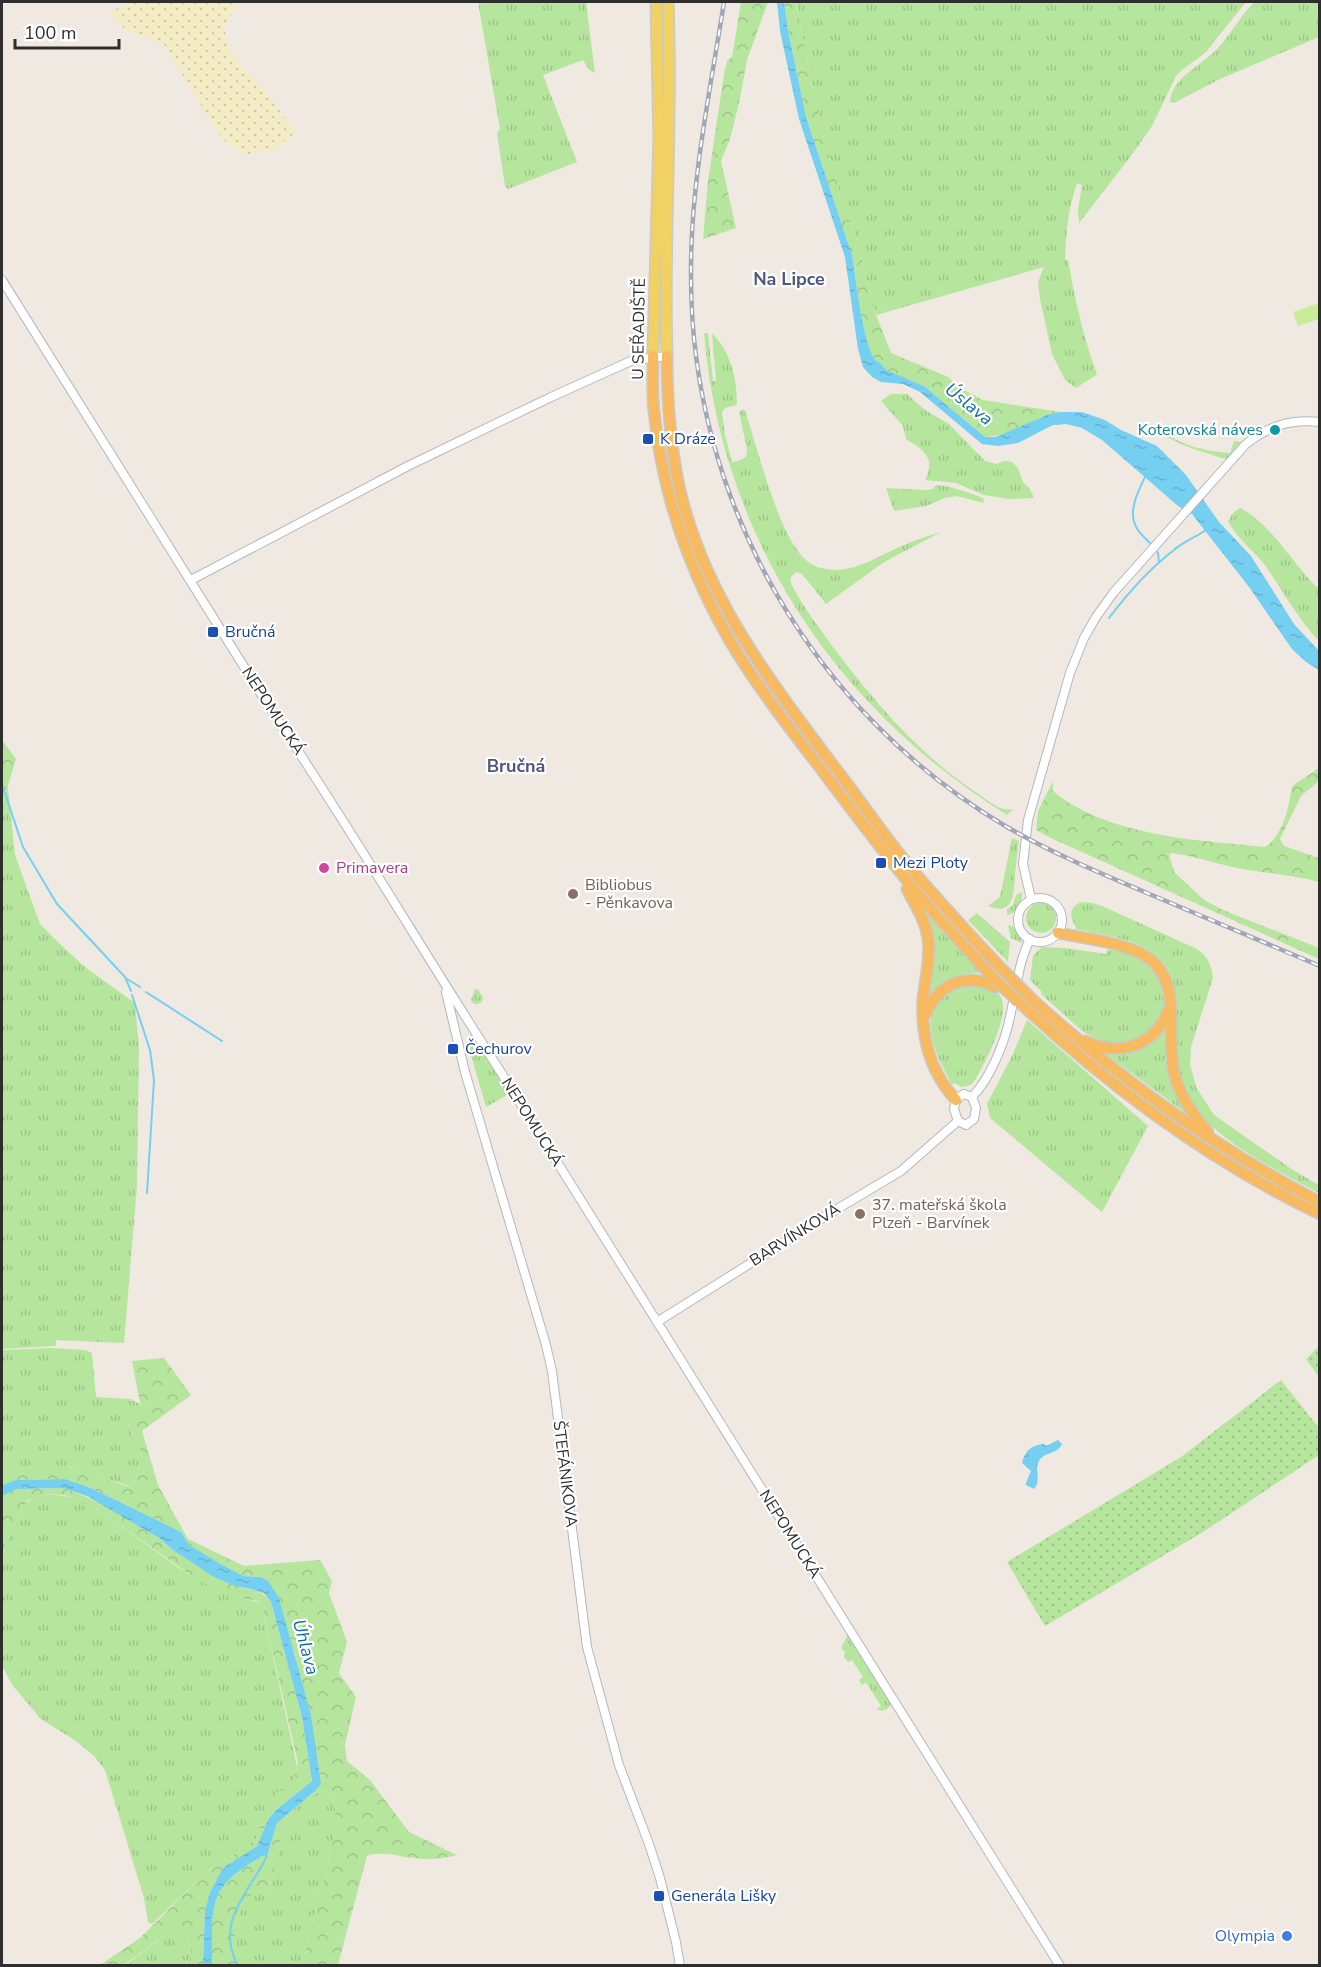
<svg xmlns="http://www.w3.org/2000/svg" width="1321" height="1967" font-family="'Nunito Sans',sans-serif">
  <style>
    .grass { fill: url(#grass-tufts) }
    .forest { fill: url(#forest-crowns) }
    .sand { fill: url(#sand-dots) }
    .garden { fill: url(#garden-dots) }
    .pitch { fill: #c9ec9a }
    .water { fill: url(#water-ripples) }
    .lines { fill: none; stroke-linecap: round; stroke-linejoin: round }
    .stream { stroke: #75cff0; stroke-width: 2 }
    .tertiary-casing { stroke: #b4b7c1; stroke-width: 10 }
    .primary-casing { stroke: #c9c9c9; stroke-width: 13 }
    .trunk-casing { stroke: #c9c9c9; stroke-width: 13 }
    .tertiary { stroke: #fff; stroke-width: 8 }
    .primary { stroke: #f2d163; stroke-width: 10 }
    .trunk { stroke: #f8ba60; stroke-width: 10 }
    .rail-casing { stroke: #a3a6b8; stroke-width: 4.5 }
    .rail { stroke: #fff; stroke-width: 2; stroke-dasharray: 7; stroke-linecap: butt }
    .trunk-bridge-casing { stroke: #c9c9c9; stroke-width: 13; stroke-linecap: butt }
    .trunk-bridge { stroke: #f8ba60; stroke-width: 10 }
    .culture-dot { fill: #0f9aa8; stroke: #fff; stroke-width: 2 }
    .transit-dot { fill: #1a4fb4; stroke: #fff; stroke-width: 2 }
    .hotel-dot { fill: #d1479c; stroke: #fff; stroke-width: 2 }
    .education-dot { fill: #8d6e63; stroke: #fff; stroke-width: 2 }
    .shop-dot { fill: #3f7fe0; stroke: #fff; stroke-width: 2 }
    .labels { text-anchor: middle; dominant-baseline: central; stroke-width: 4.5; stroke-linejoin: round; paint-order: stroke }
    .street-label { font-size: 16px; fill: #2e2e2e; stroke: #fff }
    .culture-label { font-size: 16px; fill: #0d838f; stroke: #fff; text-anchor: end }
    .transit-label { font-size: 16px; fill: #164399; stroke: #fff; text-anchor: start }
    .hotel-label { font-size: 16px; fill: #b23c85; stroke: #fff; text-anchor: start }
    .education-label { font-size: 16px; fill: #785e54; stroke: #fff; text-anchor: start }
    .shop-label { font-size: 16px; fill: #366cbe; stroke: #fff; text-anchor: end }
    .neighbourhood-label { font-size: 18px; font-weight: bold; fill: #4d5680; stroke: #fff }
    .water-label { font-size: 18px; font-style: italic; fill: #0d6fa3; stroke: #fff }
  </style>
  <defs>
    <pattern id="grass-tufts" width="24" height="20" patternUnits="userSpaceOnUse" patternTransform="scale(1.5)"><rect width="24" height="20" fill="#b6e59e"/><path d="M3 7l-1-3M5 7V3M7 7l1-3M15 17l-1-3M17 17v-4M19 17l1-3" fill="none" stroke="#9dc588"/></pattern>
    <pattern id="forest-crowns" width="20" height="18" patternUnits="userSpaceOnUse" patternTransform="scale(1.5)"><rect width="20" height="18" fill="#b6e59e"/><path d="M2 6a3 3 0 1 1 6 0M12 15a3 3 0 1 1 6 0" fill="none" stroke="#9dc588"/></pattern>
    <pattern id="sand-dots" width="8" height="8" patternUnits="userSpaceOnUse" patternTransform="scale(1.5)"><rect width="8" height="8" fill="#f3ecc5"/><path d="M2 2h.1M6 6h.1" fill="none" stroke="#d1cbaa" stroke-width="1.8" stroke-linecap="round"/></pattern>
    <pattern id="garden-dots" width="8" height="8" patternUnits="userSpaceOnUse" patternTransform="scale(1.5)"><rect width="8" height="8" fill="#b6e59e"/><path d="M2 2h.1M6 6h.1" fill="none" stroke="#9dc588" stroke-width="1.8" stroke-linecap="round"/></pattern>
    <pattern id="water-ripples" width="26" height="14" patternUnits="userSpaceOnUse" patternTransform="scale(1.5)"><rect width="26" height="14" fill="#75cff0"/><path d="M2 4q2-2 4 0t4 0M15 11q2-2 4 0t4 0" fill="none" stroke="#66b2ce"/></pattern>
  </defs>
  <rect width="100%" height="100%" fill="#efe9e1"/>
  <path class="grass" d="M478,2H586L595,73L589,70L583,60L543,75L577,162L508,189L505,186L497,133L500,129Z
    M796,2H1246L1206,52L1182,70L1176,76L1152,126L1131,156L1079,223L1078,211L1082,185L1077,183C1068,209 1066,233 1065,260H1068C1075,299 1083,337 1097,374L1096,375L1076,388L1065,380L1052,354L1040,299L1038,282L1044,267L876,315L857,240L844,206L819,122Z
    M1254,2H1319V37L1220,79L1174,103L1170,102C1172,77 1201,66 1216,50C1230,35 1240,17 1254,2Z
    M704,333H708L713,381H716L712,333C731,353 737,377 737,405L725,408L722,412L725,435L732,462L738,461L746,457L747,449L739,412L743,409L745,411C758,448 778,538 808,562C815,568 829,570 838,570C860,569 882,554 902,546C915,540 928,536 941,532L884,562L826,604L802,574L796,572L791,577L790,581C800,603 816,623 830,643C872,699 918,754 977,793C988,800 999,812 1013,809L1007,815C835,708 721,537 704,333Z
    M891,394H907L925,410L949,424L985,461L996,464L1005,461L1012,462L1018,468L1023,482L1030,489L1034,498L1009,499L984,495L956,483L925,480C936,458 924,450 906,439L903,426L881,401Z
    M1158,430C1186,446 1198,450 1230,453L1234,441L1243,442L1229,458L1225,459C1200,451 1180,446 1157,431Z
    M936,485C952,486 967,492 983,498L984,503L957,496L945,498L926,506L894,511L886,488L923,490L933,489Z
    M1240,508C1272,524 1293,565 1319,589V641C1298,619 1284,593 1267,568C1255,551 1237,539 1228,521L1233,513Z
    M8,788L15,855L40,924L62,946L85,967L135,1003L139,1048L137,1185L124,1343L56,1340V1346L2,1349V805Z
    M1012,838L1019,841C1017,853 1016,864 1015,875C1014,893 1014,917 988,906L1000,897Z
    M1022,892C1023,902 1017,913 1007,915V909L1013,905L1016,895Z
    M1081,902L1092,903L1102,906L1197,949C1208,957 1211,964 1213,978L1191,1047L1190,1064L1196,1087L1214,1115L1293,1170L1319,1185V1193C1278,1171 1212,1139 1188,1098C1179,1083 1175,1063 1174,1045C1173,1007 1186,971 1145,948C1125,937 1098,934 1075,929L1076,927C1069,917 1069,907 1081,902Z
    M1026 918a15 15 0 1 1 30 0a15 15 0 1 1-30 0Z
    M924,908L985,974C962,970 943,979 929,996C935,966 935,937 924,908Z
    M977,913L1010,942L1008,962L968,920Z
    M1008,925C1018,927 1022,934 1022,943L1011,938Z
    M1042,947L1065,948L1106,954L1107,950H1119L1134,954L1149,962L1158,972L1166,999L1164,1009L1160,1022L1141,1039L1111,1045L1096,1039L1082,1031L1041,994L1042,992L1030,980L1033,956Z
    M963,983C976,985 994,985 1001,997C1011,1014 984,1065 975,1080L971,1085L962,1087L954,1083L952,1084C938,1060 917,1019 942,995C947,990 957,986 963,983Z
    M475,989H478L483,998C482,1003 479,1005 474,1004L471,1000Z
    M1027,1020L1148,1126L1102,1212L990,1118L987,1104L1013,1054Z
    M1167,1026V1049L1192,1118L1103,1052C1129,1056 1152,1049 1167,1026Z
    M471,1039L475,1041L509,1094L486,1107L467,1041Z
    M52,1348L85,1350L92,1353L96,1397L130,1399L144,1406L147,1414L144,1421L129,1422L132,1439L141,1451L142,1459L132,1487L70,1467H39L2,1475V1350Z
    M46,1494L71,1497L100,1511L179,1568L220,1592L261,1603L262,1606L298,1771L295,1778L261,1825L256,1839L202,1876L152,1924L148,1922L144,1898L105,1770L94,1756L76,1741L41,1719L13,1686L2,1666V1551L24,1504L33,1498Z
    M848,1634L889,1699L890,1706L887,1709L881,1711L877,1709L881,1706L866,1682L862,1685L859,1680L863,1677L852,1660L848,1662L844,1657L845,1652L841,1648Z
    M326,1791L335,1803C338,1859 310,1910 304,1965H245C230,1947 232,1917 248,1899C255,1891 263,1893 270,1883C282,1852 276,1822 304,1800C311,1795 317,1792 326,1791Z
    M172,1930L189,1938L192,1965L124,1966Z"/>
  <path class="forest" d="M741,2H768L747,60L739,103L730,139L721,161L736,228L703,239L708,181L724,74L727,61L732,57Z
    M784,2H796L819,122L844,206L857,240L876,315L891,353L948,377L962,389L983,400L1060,412C1034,418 1011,436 985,437L924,386L885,370L880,363L874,359L868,345L861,315L852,255L806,117L788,30Z
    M2,740L16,759L2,805Z
    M1319,768V781L1301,796L1280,839L1284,846L1319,858V882C1291,874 1261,873 1232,867C1212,862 1193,856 1172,853L1169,855L1174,872L1204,900L1223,910L1319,948V959L1053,839L1036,830L1038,811L1053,781V791C1063,800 1076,807 1088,813C1144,838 1205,841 1265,847C1284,835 1289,806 1292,786Z
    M164,1358L191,1395L142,1431L158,1485L188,1539L244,1566L320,1560L332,1581L329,1593L347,1642L339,1673L356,1697L345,1745L347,1761L370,1780L409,1832L457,1855C442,1859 429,1860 414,1858C399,1857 381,1850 367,1856L338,1965H304C310,1910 338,1859 335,1803L325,1791C317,1792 310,1795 304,1800C276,1822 282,1852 270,1883C263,1893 255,1891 248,1899C232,1917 230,1947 245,1965H212C213,1946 209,1913 218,1895C227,1876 250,1863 268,1853L277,1823L314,1792L295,1654L260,1577L243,1576L221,1564L189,1545L181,1532L91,1488L65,1479L16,1480L2,1485V1475C30,1467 58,1462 86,1471C101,1476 116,1484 132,1487L142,1459L141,1451L132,1439L129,1422L144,1420C148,1413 147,1408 140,1403L132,1361Z
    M63,1488C96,1499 128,1517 157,1537C163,1541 168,1547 175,1551C192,1563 212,1573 231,1583C246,1592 258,1585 271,1602L302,1717L312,1781L277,1809L269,1818L257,1846L223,1869L210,1892L205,1910L203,1965H192L189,1938L172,1930L124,1965H100L140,1938L202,1876L256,1839L267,1808L276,1793L295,1778L298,1771L297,1759L262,1606L258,1601L235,1597L220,1592L199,1581L100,1511L71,1497L63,1495L46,1494L28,1500L21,1510L2,1551L3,1494L17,1489Z"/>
  <path class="sand" d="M134,2H242L232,12L224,27L231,54L265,91L296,132L275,149L246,155L222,139L163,43L126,31L110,11Z"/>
  <path class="garden" d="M1319,1346V1377L1306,1359Z
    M1281,1380L1319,1428V1455L1203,1532L1045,1626L1007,1562L1181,1457Z"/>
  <path class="pitch" d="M1319,303V319L1298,326L1293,312Z"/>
  <path class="water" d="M777,2H784L788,30L806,117L852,255L861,315L868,345L874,359L880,363L886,370L924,386L985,437H996L1047,415L1060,412H1082L1105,420L1121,430L1157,446L1186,475L1219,522L1251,556L1294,624L1319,651V670L1306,662L1292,649L1249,587L1192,514L1178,506L1102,440L1082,428L1066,424L1053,425L1018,443L998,446L982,444L920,392L903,384L881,382L872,377L863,367L858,349L845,257L799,119L780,31Z
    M1058,1440L1062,1444C1057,1455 1045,1451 1039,1461C1034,1470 1042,1480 1034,1489L1026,1485V1483L1031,1471L1022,1463C1025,1450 1032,1445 1044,1444L1046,1446Z
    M65,1479L91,1488L169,1526L181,1532L189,1545L221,1564L243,1576L260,1577L268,1581L279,1598L311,1715L321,1784L314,1792L277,1823L268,1853C250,1863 227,1876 218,1895C209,1913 213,1946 212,1965H203L205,1910L210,1892L223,1868L257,1846L269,1818L277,1809L312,1781L302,1717L271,1602L264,1593L251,1589L235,1586L214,1577L173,1550L159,1538L87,1496L63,1488L17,1489L2,1496V1485L16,1480Z"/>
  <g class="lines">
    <path class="stream" d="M1146,475C1138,491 1126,514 1138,530C1142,536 1147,540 1152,545
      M1155,549L1158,553L1159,563
      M1109,618C1128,593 1149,569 1174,550C1183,542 1196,537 1206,530
      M2,784L23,847L57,904L125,977L131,991
      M127,979L140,987
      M146,992L222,1041
      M132,995L150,1050L154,1080L147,1193
      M238,1966C220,1933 235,1908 253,1880C259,1870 266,1862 267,1851"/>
    <g class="tertiary-casing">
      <path id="tertiary" d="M2,280L271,710C351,829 424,953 502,1074L1060,1966
        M191,580L408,466L549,398L633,360L667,356
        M1018 920a22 22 0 1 1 44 0a22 22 0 1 1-44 0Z
        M1031,899L1023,864L1028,820L1070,673L1084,638L1096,617L1114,592L1245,445C1268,426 1290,419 1320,422
        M446,992L465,1072L546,1345L552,1371L587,1647L619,1765L649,1844L660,1878L676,1942L680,1966
        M964,1094L972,1097L976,1108L974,1119L966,1125L958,1121L954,1109L956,1099Z
        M972,1097C990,1079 1005,1042 1010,1017C1016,990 1018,964 1030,939
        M657,1322L832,1212L901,1171L958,1121"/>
    </g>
    <g class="primary-casing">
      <path id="primary" d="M653,356L659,137L656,2
        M667,356C663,238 673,120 668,2"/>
    </g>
    <g class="trunk-casing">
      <path id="trunk" d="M653,356C653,374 652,393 654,411C662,492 689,570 730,641C760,692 798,738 833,785C864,826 895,867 928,906C950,931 973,955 995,980
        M667,356C667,400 670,443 679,486C703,596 773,685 839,773C863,804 885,837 910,867C938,901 968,933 998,965
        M907,889C915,905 926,921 928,939C931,959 925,979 923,999C921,1036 930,1072 956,1100
        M1058,933C1083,938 1127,943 1147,957C1184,981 1165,1036 1174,1073C1179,1095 1193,1115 1208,1132
        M1034,1001C1121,1080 1215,1148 1320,1202
        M1019,1002C1109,1086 1209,1161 1320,1214
        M926,1014C937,985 966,971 995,987
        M1085,1041C1118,1057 1154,1047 1168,1011"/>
    </g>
    <use href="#tertiary" class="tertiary"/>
    <use href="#primary" class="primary"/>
    <use href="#trunk" class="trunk"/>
    <g class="rail-casing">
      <path id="rail" d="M724,2C710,92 690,185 691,277C691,502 813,713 1007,827C1052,853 1100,873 1147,893C1205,917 1262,942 1320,966"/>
    </g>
    <use href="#rail" class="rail"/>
    <g class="trunk-bridge-casing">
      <path id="trunk-bridge" d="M998,965L1034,1001
        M995,980L1019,1002"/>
    </g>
    <use href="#trunk-bridge" class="trunk-bridge"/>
  </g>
  <circle class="culture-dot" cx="1275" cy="430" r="6"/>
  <g class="transit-dot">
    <rect x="642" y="433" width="12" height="12" rx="3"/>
    <rect x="207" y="626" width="12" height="12" rx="3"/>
    <rect x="875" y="857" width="12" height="12" rx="3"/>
    <rect x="447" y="1043" width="12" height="12" rx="3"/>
    <rect x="653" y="1890" width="12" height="12" rx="3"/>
  </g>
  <circle class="hotel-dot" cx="324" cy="868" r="6"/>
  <g class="education-dot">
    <circle cx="573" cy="894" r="6"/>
    <circle cx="860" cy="1214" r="6"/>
  </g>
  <circle class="shop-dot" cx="1287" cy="1936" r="6"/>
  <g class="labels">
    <g class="street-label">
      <text transform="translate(639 329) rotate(-89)">U SEŘADIŠTĚ</text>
      <text transform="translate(273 711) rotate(57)">NEPOMUCKÁ</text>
      <text transform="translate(532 1122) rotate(58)">NEPOMUCKÁ</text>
      <text transform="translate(795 1235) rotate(-32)">BARVÍNKOVÁ</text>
      <text transform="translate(565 1474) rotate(83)">ŠTEFÁNIKOVA</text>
      <text transform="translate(790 1534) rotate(58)">NEPOMUCKÁ</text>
    </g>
    <g class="culture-label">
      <text x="1263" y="430">Koterovská náves</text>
    </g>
    <g class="transit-label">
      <text x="660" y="439">K Dráze</text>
      <text x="225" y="632">Bručná</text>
      <text x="893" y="863">Mezi Ploty</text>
      <text x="465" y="1049">Čechurov</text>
      <text x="671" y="1896">Generála Lišky</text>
    </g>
    <g class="hotel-label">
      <text x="336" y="868">Primavera</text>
    </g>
    <g class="education-label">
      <text x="585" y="885">Bibliobus<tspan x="585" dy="18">- Pěnkavova</tspan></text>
      <text x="872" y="1205">37. mateřská škola<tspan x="872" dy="18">Plzeň - Barvínek</tspan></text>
    </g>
    <g class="shop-label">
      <text x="1275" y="1936">Olympia</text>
    </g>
    <g class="neighbourhood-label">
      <text x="789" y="279">Na Lipce</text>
      <text x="516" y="766">Bručná</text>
    </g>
    <g class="water-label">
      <text transform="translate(969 404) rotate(39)">Úslava</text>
      <text transform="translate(306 1647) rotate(75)">Úhlava</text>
    </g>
  </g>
  <rect width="1321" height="1967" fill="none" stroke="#2e2e2e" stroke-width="6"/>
  <path d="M15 39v9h104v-9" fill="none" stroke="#2e2e2e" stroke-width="3"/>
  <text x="24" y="39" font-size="18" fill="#2e2e2e" stroke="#ffffff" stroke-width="4.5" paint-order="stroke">100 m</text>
</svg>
